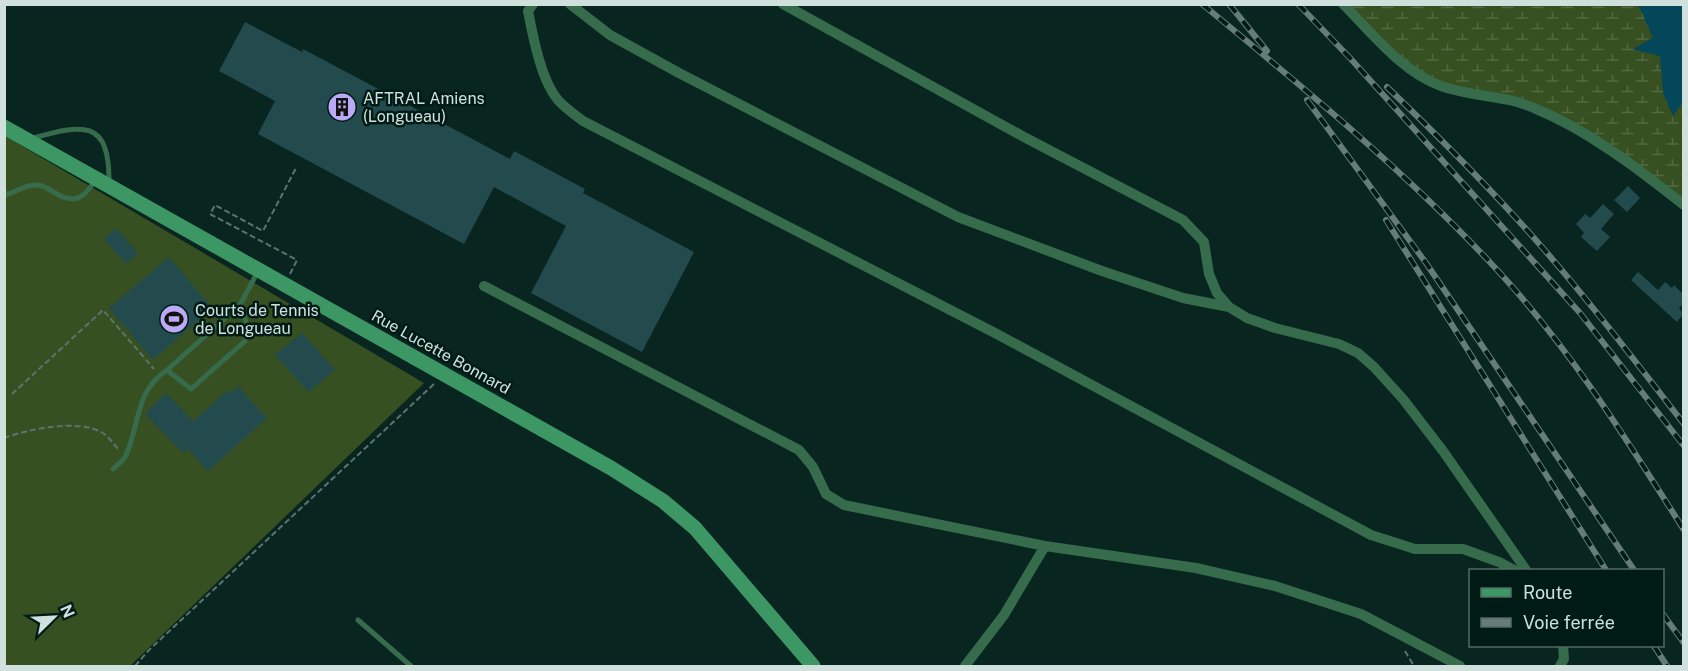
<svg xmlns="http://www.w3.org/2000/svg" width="1688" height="671" font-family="'Public Sans',sans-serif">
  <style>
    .grass { fill: #375021 }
    .wetland { fill: url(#wetland-marsh) }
    .water { fill: #04465a }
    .building { fill: #234b4e }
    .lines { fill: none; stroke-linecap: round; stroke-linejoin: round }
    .path { stroke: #5c736f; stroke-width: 2; stroke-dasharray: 6 3; stroke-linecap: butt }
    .lane { stroke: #366c4c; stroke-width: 5 }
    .street { stroke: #366c4c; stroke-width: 10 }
    .secondary { stroke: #3c9764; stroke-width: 15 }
    .rail-casing { stroke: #657c77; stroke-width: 6 }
    .rail { stroke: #001b16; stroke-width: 4; stroke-dasharray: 11; stroke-linecap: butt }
    .labels { text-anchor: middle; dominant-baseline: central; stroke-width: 5; stroke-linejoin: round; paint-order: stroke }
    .poi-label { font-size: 16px; fill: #d0e0dc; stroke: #001b16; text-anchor: start }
    .street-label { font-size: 16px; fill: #d0e0dc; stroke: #001b16 }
  </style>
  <defs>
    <pattern id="wetland-marsh" width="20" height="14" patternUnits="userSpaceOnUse" patternTransform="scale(1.5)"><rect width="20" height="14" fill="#375021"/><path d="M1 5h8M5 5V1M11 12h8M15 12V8" fill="none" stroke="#536941"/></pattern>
  </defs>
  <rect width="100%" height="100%" fill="#082520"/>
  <path class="grass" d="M5,136L424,383L130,666H5Z"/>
  <path class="wetland" d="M1343,5H1683V205L1547,114L1421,77Z"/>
  <path class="water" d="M1637,5H1683V102L1673,116L1663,93L1660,56L1633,49L1653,38L1639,6Z"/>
  <path class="building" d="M245,22L302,52L303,49L510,159L514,151L585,189L583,193L694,252L642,352L531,293L566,226L494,187L464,244L258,134L275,101L219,71Z
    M1628,186L1640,198L1627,212L1614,200Z
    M1603,204L1614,214L1601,229L1610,237L1597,251L1581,237L1584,233L1576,224L1585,214L1590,218Z
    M116,228L138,253L126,264L104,239Z
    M169,257L212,308L153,360L109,308Z
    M1638,272L1658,290L1665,282L1672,288L1674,285L1683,294V304L1679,308L1683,314L1677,322L1631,280Z
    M302,333L335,370L308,392L275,355Z
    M238,386L267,418L208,471L188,449L183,453L145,414L166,393L193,421L228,390L231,393Z"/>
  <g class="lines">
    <path class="path" d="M290,274L297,260L210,214L215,205L263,231L296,168
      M12,394L103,310L154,369
      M4,438C29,429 77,419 101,432C108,436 113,443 118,449
      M1405,651L1414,666
      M135,666L149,650L434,384"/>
    <path class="lane" d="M30,139C81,125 110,116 109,184
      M4,191L6,195C17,191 31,182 42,186C46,187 51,191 55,193C76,205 84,198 96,179
      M240,305C245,318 250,328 245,341L191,389L167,370L240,305L257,273
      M113,469C118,465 124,460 126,455C140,424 135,391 167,370
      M358,620L411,666"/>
    <path class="street" d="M533,4L528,11C533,37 541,80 558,100C565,108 575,115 583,121L995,333L1371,535L1415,549H1463L1499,562L1514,570
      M570,4L610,35L679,73L958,217L1102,271L1183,298L1229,307
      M783,4L1024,137L1183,220L1204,242L1209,274L1217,293L1229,307L1247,318L1275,328L1339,344L1358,353L1374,367L1403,399L1443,451L1526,570
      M1343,4C1372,33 1402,72 1441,86C1471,97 1505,95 1534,108C1590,131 1637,168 1684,205
      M484,286L799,450L813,467L826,494L844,505L1045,546L1196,568L1275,586L1361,614L1460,666
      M965,666L1004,615L1045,546
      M1560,666L1564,659L1563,646"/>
    <path class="secondary" d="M4,127L611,468L663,501L695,528L813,666"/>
    <g class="rail-casing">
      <path id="rail" d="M1202,4C1305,89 1409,174 1499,272C1571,350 1627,440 1684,530
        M1229,4L1267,51
        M1298,4L1350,58L1580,313L1684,446
        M1387,87C1438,136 1488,186 1534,238C1587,298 1635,361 1684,424
        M1307,100L1426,263L1634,570
        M1386,220L1606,570
        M1662,613L1684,643
        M1654,646L1667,666"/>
    </g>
    <use href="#rail" class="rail"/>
  </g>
  <defs>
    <g id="building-disc" transform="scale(1.5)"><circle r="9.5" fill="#baaaf6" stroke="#001b16"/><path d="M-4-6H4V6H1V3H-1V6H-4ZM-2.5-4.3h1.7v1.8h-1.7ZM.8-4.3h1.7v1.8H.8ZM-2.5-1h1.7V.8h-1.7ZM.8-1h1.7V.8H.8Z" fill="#111"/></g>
    <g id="stadium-disc" transform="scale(1.5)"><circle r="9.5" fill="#baaaf6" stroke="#001b16"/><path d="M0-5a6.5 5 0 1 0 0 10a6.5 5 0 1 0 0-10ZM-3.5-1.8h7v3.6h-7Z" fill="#111"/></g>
  </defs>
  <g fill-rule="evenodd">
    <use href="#building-disc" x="342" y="107"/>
    <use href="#stadium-disc" x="174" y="319"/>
  </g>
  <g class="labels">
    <g class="poi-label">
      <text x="363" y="98">AFTRAL Amiens<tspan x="363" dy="18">(Longueau)</tspan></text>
      <text x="195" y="310">Courts de Tennis<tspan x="195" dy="18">de Longueau</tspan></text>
    </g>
    <g class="street-label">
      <text transform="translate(441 352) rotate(29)">Rue Lucette Bonnard</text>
    </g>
  </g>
  <rect width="1688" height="671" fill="none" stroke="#d0e0dc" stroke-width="12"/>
  <rect x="1469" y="569" width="195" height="78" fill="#001b16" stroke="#536a65" stroke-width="1.5"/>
  <rect x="1481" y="588" width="30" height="9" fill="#3c9764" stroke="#536a65" stroke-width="1.5"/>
  <text x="1523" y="599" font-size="18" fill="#d0e0dc">Route</text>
  <rect x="1481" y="618" width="30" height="9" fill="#657c77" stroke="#536a65" stroke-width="1.5"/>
  <text x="1523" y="629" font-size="18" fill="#d0e0dc">Voie ferrée</text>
  <g transform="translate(54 617) rotate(66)" stroke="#001b16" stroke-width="4.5" paint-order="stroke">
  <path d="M0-4.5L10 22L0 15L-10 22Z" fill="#d0e0dc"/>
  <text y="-9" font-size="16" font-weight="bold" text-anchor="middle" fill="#d0e0dc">N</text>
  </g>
</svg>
